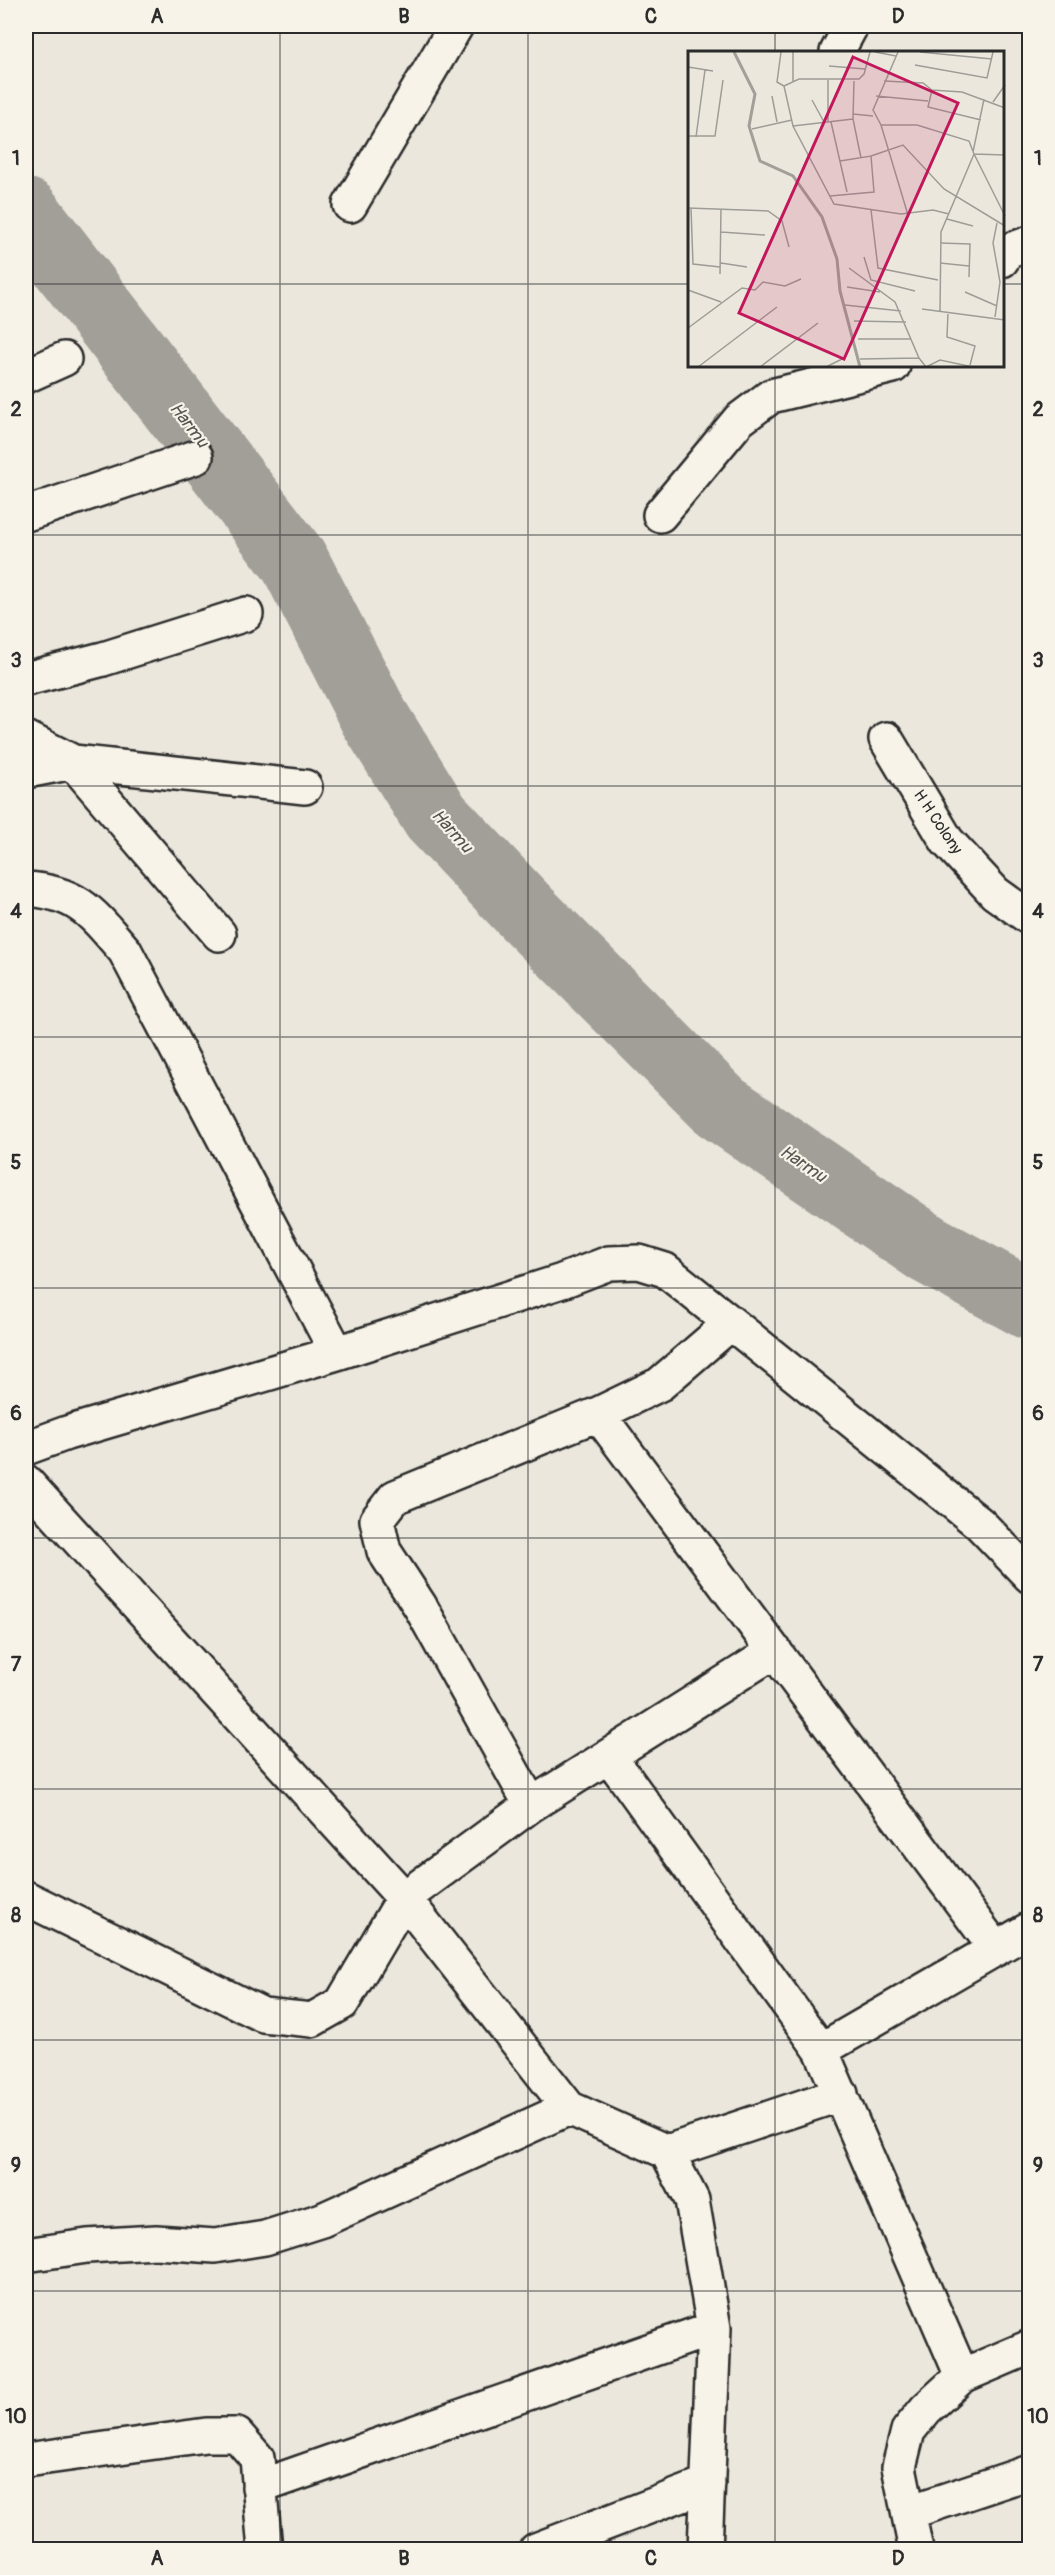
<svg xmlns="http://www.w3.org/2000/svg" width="1055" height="2575" font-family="Pangolin,sans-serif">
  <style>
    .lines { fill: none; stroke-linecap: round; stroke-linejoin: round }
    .river { stroke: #a29f98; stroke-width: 70 }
    .minor-casing { stroke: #2b2b2b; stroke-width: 38 }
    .minor { stroke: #f7f3e8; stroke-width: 33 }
    .grid { fill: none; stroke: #2b2b2b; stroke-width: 1.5; stroke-opacity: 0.55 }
    .labels { text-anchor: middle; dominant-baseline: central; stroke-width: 4.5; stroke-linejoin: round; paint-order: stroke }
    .street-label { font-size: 16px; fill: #2b2b2b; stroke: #f7f3e8 }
    .water-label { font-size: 18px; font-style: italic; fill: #555451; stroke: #f7f3e8 }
    .inset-river { fill: none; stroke: #a29f98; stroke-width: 3 }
    .inset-road { fill: none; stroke: #9e9c96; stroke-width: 1.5 }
    .view { fill: #c2185b; fill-opacity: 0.15; stroke: #c2185b; stroke-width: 3 }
    .inset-edge { fill: none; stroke: #2b2b2b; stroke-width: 3 }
    .neatline { fill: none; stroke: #2b2b2b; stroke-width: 2 }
    .grid-label { font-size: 20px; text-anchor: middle; font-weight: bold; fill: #2b2b2b }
  </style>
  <rect width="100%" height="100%" fill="#ebe7dd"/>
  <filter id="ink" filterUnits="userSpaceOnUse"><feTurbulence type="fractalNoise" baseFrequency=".0167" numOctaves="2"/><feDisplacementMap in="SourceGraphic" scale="12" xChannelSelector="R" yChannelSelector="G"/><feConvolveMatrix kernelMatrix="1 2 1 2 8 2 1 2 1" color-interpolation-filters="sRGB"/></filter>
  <g filter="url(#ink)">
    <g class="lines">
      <path class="river" d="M26,213L294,561L374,717L436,817L526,912L721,1107L928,1249L1030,1305"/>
      <g class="minor-casing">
        <path id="minor" d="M837,52L851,26
          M350,205L456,26
          M1002,260L1007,251L1030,243
          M26,376L64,359
          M26,514L196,457
          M660,515L739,420L771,396L893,366
          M26,679L103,659L246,614
          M26,738L73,762L305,787
          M886,739L947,841L995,893L1030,918
          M26,771L73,762L219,934
          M26,889C78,892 93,914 125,951L337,1353
          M731,1323L660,1384L598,1414L395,1497L377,1520L384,1551L420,1606L531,1805L775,1651
          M598,1414L996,1949
          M26,1448L67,1433L337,1353L562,1281L609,1263L639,1262L665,1270L731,1323L980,1524L1030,1576
          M26,1482L404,1898L569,2108L667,2152L692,2200L714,2328L705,2550
          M610,1757L821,2050L962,2376
          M26,1898L263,2015L312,2020L342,2003L404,1898L531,1805
          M821,2050L1030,1929
          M667,2152L841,2094
          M26,2255L87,2246L156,2242L215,2246L265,2238L322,2220L569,2108
          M26,2460L206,2435H237L257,2458L265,2550
          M259,2487L714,2328
          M910,2512L1030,2472
          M536,2550L708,2484
          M916,2550L899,2467L908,2431L926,2409L962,2376L1030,2347"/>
      </g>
      <use href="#minor" class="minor"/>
    </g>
  </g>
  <path class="grid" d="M280,26V2550M528,26V2550M775,26V52M26,284H689M1002,284H1030M775,366V2550M26,535H1030M26,786H1030M26,1037H1030M26,1288H1030M26,1538H1030M26,1789H1030M26,2040H1030M26,2291H1030"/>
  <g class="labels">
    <g class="street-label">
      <text transform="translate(938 822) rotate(56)">H H Colony</text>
    </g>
    <g class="water-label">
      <text transform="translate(189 425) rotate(52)">Harmu</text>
      <text transform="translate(452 831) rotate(48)">Harmu</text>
      <text transform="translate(803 1164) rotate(34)">Harmu</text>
    </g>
  </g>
  <g transform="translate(688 51)">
    <rect width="316" height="316" fill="#ebe7dd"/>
    <path class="inset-river" d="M46,1L67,43L61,75L72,110L105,125L134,166L149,208L152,240L172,316"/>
    <path class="inset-road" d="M93,1L89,31L96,35L105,75L146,153L213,163L245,159L261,163M105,1V30M187,1L208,5M210,1L185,59L193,74L220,164M232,1L304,8M227,14L299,27L305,1M141,15L177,18M0,16L25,20M166,30L165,68L173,107M196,30L235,32L244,39M96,35L111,28H171L176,23L182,1M84,45L89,71M188,45L240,50M124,49L136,71M305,51L317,34M165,63L185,65M293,69L240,56L244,39L274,41L317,57M140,71V29M143,71L159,141M193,74H229L281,90L286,103L317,104M105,75L165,68M64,78L104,69M0,85H27L35,29M8,86L17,19M285,101L296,48M183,105L215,94L256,138L317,175M142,145L186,141L183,105L152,110M0,157L80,160L94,170L101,196M3,157L5,213L32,216M183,159L190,217L250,229M259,168L285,175M33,181L77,184M252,192L282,193L281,226M176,206L183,229L227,240M33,212L59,216M252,212L281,215M161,217L207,251L231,307L238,316M32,223L33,158M159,236L192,241M0,239L33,251M277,241L309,255M157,254L213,260M234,258L317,269M252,260L253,181L286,103L317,165M260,261L259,286L287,295L282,314M307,266L312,231L305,192L309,172M166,270L218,271M0,277L54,237L67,239L75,231L97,235L113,228M170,288H223M172,308L231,307M10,316L89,256M72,316L130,272M138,316L156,307M238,316L252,309L285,316"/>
    <path class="view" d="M165,6L270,52L156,308L51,262Z"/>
    <rect width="316" height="316" class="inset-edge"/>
  </g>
  <rect width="1055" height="2575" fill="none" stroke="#f7f3e8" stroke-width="66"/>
  <rect x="33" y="33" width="989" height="2509" class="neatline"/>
  <g class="grid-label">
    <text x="157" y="23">A</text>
    <text x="404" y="23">B</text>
    <text x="651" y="23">C</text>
    <text x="898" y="23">D</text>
    <text x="16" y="165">1</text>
    <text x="1038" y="165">1</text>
    <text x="16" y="416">2</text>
    <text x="1038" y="416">2</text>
    <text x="16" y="667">3</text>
    <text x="1038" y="667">3</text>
    <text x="16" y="918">4</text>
    <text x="1038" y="918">4</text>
    <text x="16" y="1169">5</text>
    <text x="1038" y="1169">5</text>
    <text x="16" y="1420">6</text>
    <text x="1038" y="1420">6</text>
    <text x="16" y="1671">7</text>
    <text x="1038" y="1671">7</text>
    <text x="16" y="1922">8</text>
    <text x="1038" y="1922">8</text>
    <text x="16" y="2172">9</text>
    <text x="1038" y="2172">9</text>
    <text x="16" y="2423">10</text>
    <text x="1038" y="2423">10</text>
    <text x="157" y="2565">A</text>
    <text x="404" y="2565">B</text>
    <text x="651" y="2565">C</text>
    <text x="898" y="2565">D</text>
  </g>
</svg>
